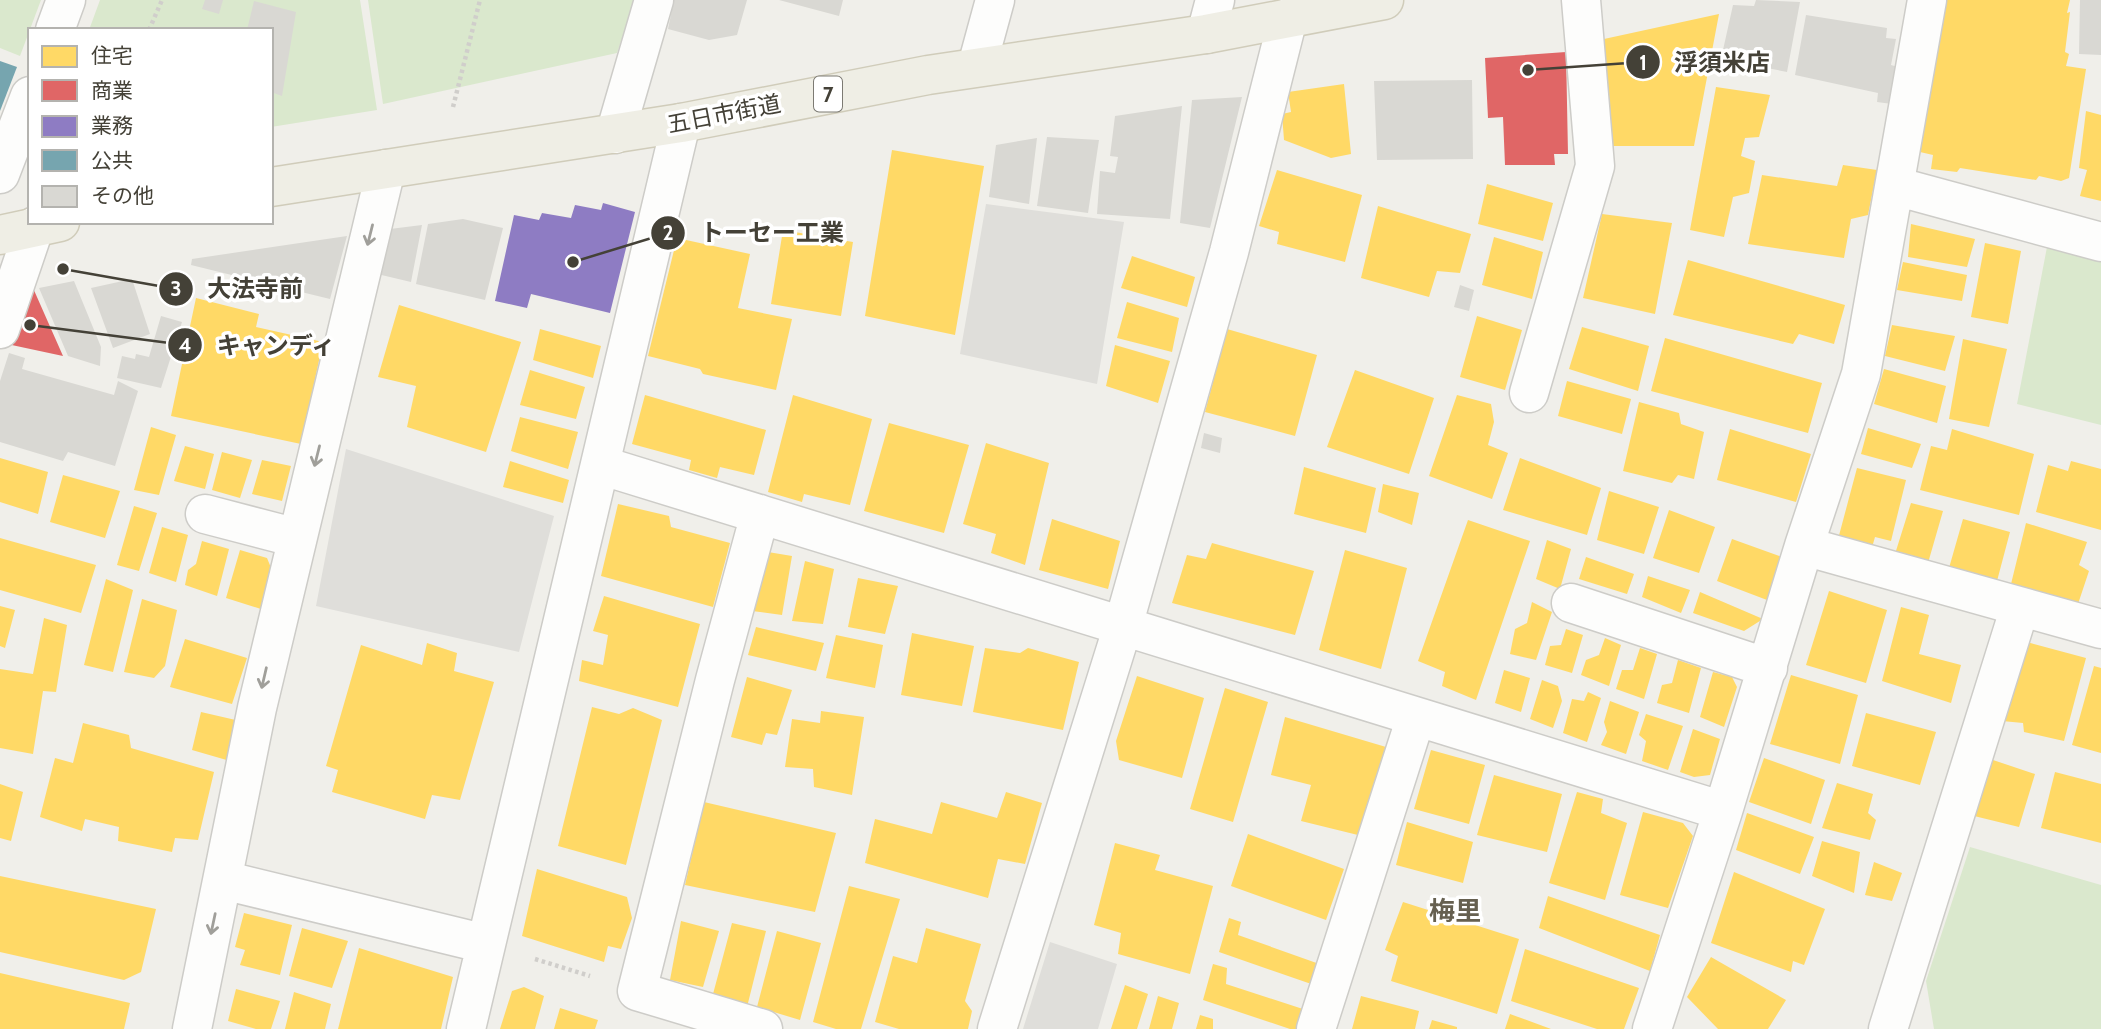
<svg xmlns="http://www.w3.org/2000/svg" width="2101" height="1029" font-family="Cabin,'Noto Sans JP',sans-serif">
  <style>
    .green { fill: #dae8cd }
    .parking { fill: #dfdeda }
    .homes { fill: #ffd966 }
    .shops { fill: #e06666 }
    .offices { fill: #8e7cc3 }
    .public { fill: #76a5af }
    .building { fill: #d9d8d3 }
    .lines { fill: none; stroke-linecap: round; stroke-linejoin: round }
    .minor-casing { stroke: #cdccc8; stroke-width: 41 }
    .major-casing { stroke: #d0ccba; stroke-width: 41 }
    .path { stroke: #d0cecb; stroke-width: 4.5; stroke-dasharray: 3.5 3.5; stroke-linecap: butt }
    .minor { stroke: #fdfdfc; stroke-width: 38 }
    .major { stroke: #efeee5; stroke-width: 38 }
    .oneway { stroke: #a09f9a }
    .labels { text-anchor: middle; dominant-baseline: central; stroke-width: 7; stroke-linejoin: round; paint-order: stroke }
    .shield { fill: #fff; stroke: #7c7a73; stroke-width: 2 }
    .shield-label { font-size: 21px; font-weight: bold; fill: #444137 }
    .street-label { font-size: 23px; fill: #444137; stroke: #fff }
    .quarter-label { font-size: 26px; font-weight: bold; fill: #666050; stroke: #fff }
    .leader { fill: none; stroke: #444137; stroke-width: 2.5 }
    .callout-dot { fill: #444137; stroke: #fff; stroke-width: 2.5 }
    .mark-label { font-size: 21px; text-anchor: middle; font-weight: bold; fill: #fff }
    .callout-label { font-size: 24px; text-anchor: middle; font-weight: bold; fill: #444137; stroke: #fff; stroke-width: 7; stroke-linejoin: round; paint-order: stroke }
  </style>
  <rect width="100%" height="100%" fill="#f0efea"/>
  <path class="green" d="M0,0H41L20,56L0,48Z
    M100,0H360L377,110L271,127V30H89Z
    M368,0H635L617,53L383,104Z
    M2047,247L2101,262V425L2017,404Z
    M1970,847L2101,885V1029H1934L1926,981Z"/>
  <path class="parking" d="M986,204L1124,222L1097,384L960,354Z
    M346,449L554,516L519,652L316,606Z
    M1050,942L1117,964L1098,1029H1023Z"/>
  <path class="homes" d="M1946,0H2070L2067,13L2070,12L2065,52L2069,54L2066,66L2086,69L2069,178L2061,181L2039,176L2036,180L1960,168L1957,172L1931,169L1933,155L1920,152Z
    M1719,14L1694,146H1609L1604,39Z
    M1344,84L1351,154L1331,158L1284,140L1282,114L1291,112L1288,92Z
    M1716,87L1770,95L1759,137L1745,138L1741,156L1755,161L1749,193L1733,197L1724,237L1690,230Z
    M2086,111L2101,115V201L2080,196L2087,170L2079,168Z
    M892,150L984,166L955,335L865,316Z
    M1843,165L1877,170L1868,215L1851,219L1844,258L1748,244L1762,175L1837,186Z
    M1277,170L1362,195L1345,262L1277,244L1279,232L1259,226Z
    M1487,184L1553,203L1543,241L1478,224Z
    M1378,206L1471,234L1460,273L1437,271L1429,297L1361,278Z
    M1602,214L1672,223L1655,314L1583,298Z
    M1911,224L1975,239L1967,267L1908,257Z
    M783,230L853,242L841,316L771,304Z
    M1494,237L1543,252L1532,299L1482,285Z
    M677,238L750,254L738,308L792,319L776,390L703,374L700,369L648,356Z
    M1985,243L2021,251L2008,324L1971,317Z
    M1132,256L1195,277L1187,307L1121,288Z
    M1688,260L1845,305L1834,344L1799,334L1793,344L1673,315Z
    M1903,262L1967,275L1962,301L1897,290Z
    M196,298L259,314L256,327L323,342L301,444L171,416Z
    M1127,302L1179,318L1172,352L1117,338Z
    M399,305L521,342L486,452L407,427L416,386L378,377Z
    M1477,316L1522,330L1505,390L1460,377Z
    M1892,325L1955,336L1945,371L1885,356Z
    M1582,327L1649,346L1638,391L1569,369Z
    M540,329L601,346L593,378L533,360Z
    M1227,329L1317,355L1295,436L1205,412Z
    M1665,338L1822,383L1808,433L1651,391Z
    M1963,339L2007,349L1989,427L1949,419Z
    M1115,345L1170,361L1158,403L1106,386Z
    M1884,369L1946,386L1937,423L1874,404Z
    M530,370L585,387L576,419L520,405Z
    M1355,370L1434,398L1409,474L1327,447Z
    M1567,381L1631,399L1622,434L1558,416Z
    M645,395L766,430L754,475L720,467L717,478L689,470L691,460L632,444Z
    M793,395L872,419L850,505L804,494L802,502L768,492Z
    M1457,395L1491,404L1494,422L1488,445L1508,453L1492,499L1429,476Z
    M1639,402L1679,413L1681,424L1704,432L1694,479L1678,475L1672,483L1623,471Z
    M520,417L578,432L568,469L511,451Z
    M889,423L969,445L944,533L864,511Z
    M151,427L176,435L159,495L134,490Z
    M1868,428L1921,444L1912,468L1861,454Z
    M1730,429L1811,454L1796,502L1717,480Z
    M1952,429L2034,454L2019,515L1920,490L1931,446L1947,450Z
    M986,443L1049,463L1025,565L991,553L996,534L963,524Z
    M185,446L214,454L205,489L174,481Z
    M222,452L252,460L240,498L212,490Z
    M0,458L48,472L38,514L0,502Z
    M1520,458L1601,488L1587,535L1503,510Z
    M262,460L291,466L282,501L252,494Z
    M510,461L569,480L563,503L503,487Z
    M2071,461L2101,469V530L2036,512L2048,465L2068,471Z
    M1304,467L1376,488L1366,533L1294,514Z
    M1857,468L1906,480L1891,541L1875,537L1871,551L1837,543Z
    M63,475L120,491L105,538L50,522Z
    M1383,484L1419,493L1412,525L1378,512Z
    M1609,491L1659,507L1644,554L1597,540Z
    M1911,503L1943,511L1928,563L1895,554Z
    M618,504L669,516L671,527L730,543L713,607L601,576Z
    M134,506L157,513L139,571L117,565Z
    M1669,510L1715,527L1699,573L1653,558Z
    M1052,519L1120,541L1108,589L1039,570Z
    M1963,519L2010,532L1997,581L1949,568Z
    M1468,520L1530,541L1476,700L1442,686L1445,672L1418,661Z
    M2026,523L2087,542L2079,565L2089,571L2078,604L2011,584Z
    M162,527L188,535L176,582L149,573Z
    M0,538L96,565L81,613L0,590Z
    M1732,539L1782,557L1767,600L1717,581Z
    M1547,540L1571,549L1560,589L1536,579Z
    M202,541L229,549L217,596L185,585L188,570L196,564Z
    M1212,543L1314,571L1295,635L1172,603L1187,555L1206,559Z
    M240,550L267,558L274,575L264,610L226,598Z
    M1345,550L1407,568L1381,669L1319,650Z
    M762,551L792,556L782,615L752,611Z
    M1586,557L1634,574L1627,594L1579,579Z
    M805,561L834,569L823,624L792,621Z
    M1648,576L1690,590L1681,613L1642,597Z
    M858,578L898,586L885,634L848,627Z
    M106,579L133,590L113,672L84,665Z
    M1829,591L1887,610L1866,683L1806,665Z
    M1700,592L1763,619L1744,631L1693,613Z
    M604,596L700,624L678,707L579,681L582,660L603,665L608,635L593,631Z
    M142,599L177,610L165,666L154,678L124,672Z
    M1532,602L1552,612L1536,660L1510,654L1515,629L1527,623Z
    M0,606L15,610L5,648L0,646Z
    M1901,607L1929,615L1919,654L1961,665L1951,703L1882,681Z
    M44,618L67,625L56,692L43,691L33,754L0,748V669L33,674Z
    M756,627L824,643L816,671L748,655Z
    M1566,629L1583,635L1572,673L1545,665L1550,646L1561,645Z
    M912,633L974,646L962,706L901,695Z
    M836,635L883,645L875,688L826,678Z
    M1605,638L1621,645L1609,686L1581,675L1586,660L1599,655Z
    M185,639L247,658L232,704L170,687Z
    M2023,641L2086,658L2064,741L2024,732L2023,723L2002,721Z
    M427,643L457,653L454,671L494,682L460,800L432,795L425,819L332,792L338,770L326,766L361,645L422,665Z
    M985,648L1020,653L1028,648L1079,662L1063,730L973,712Z
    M1640,648L1657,654L1644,699L1616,689L1622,670H1633Z
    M1678,660L1701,668L1689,713L1657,703L1662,685L1672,683Z
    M2094,666L2101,668V753L2072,745Z
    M1504,670L1530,678L1521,712L1495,703Z
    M1713,672L1732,677L1737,687L1724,727L1700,717Z
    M1791,675L1858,695L1840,764L1770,744Z
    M1137,676L1204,698L1182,778L1119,760L1116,741Z
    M747,677L792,690L777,735L766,733L762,745L731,737Z
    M1542,680L1558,686L1562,701L1553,728L1530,719Z
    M1225,688L1268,702L1233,822L1190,809Z
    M1588,692L1601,698L1587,742L1563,733L1572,699L1584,701Z
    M1610,701L1639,712L1626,754L1601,745L1607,732L1604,722Z
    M592,707L619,714L633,708L662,720L626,865L558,846Z
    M821,711L864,717L852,795L814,787L813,769L785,767L792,719L820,723Z
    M201,712L240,721L230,761L192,750Z
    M1866,713L1936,732L1920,785L1852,766Z
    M1646,714L1683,726L1668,770L1642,761L1646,741L1639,735Z
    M1285,717L1386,747L1362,836L1301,821L1311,785L1271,775Z
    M83,723L129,735L131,748L214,772L198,840L175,838L172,852L118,841L119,827L85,819L82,831L40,817L55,758L73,763Z
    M1693,729L1720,739L1710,775L1694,777L1680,772Z
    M1431,750L1485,765L1469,824L1414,809Z
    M1984,757L2035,774L2019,827L1966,814Z
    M1764,758L1825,780L1811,824L1749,802Z
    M2055,772L2101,784V843L2041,828Z
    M1494,775L1562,794L1547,852L1477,835Z
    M1837,783L1873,794L1868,813L1876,820L1870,840L1822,828Z
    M0,784L23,792L11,841L0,838Z
    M1006,792L1042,803L1025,864L998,859L988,898L865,863L875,819L932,834L941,802L997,818Z
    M1577,792L1603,799L1601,813L1627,823L1605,900L1549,883Z
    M704,802L836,833L815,912L685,885Z
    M1643,812L1683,823L1693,836L1668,908L1620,895Z
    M1747,813L1814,837L1800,874L1736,850Z
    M1407,822L1473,842L1463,883L1396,865Z
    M1248,834L1344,869L1326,920L1231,886Z
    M1822,841L1860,852L1854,893L1812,876Z
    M1115,843L1160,855L1155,870L1213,886L1190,974L1118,954L1121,933L1094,925Z
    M1874,862L1902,873L1892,901L1865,895Z
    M537,869L627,897L632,918L621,949L608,946L604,962L522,936Z
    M1734,872L1825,909L1804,965L1793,961L1791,972L1711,943Z
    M0,876L156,909L141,972L124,980L0,952Z
    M849,886L900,899L861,1029H836L813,1022Z
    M1548,896L1660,935L1650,971L1539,928Z
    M1403,902L1519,939L1497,1014L1391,981L1398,956L1385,950Z
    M244,913L292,925L280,975L240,965L245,950L235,947Z
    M1229,918L1241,922L1238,935L1325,966L1317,986L1219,952Z
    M681,921L719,931L703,987L670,980Z
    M732,923L766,931L747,1007L713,994Z
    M302,928L348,941L332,988L289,976Z
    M926,928L981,944L965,1001L972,1011L968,1029H899L875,1022L893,956L917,963Z
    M777,931L821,943L800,1020L757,1007Z
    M359,948L453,977L441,1029H338Z
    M1525,949L1639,988L1624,1029H1597L1511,1001Z
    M1711,957L1786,1000L1768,1029H1718L1687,997Z
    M1213,964L1227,968L1226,984L1309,1011L1303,1029H1290L1203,1000Z
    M0,973L130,1003L124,1029H0Z
    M1125,985L1148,994L1137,1029H1111Z
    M524,987L544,996L535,1029H500L512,991Z
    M236,989L280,1001L271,1029H256L228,1021Z
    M294,992L331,1004L325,1029H285Z
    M1158,996L1179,1003L1172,1029H1149Z
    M1361,996L1419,1011L1415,1029H1352Z
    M560,1008L598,1020L595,1029H554Z
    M1510,1014L1551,1029H1505Z
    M1200,1015L1213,1019V1029H1196Z
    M1432,1020L1457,1027V1029H1429Z"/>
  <path class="shops" d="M1566,52L1568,154H1554L1555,165H1505L1503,117L1488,118L1485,58Z
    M33,288L63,356L7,344Z"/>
  <path class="offices" d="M603,203L635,212L610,313L531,294L527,308L495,301L514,215L539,220L542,213L571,218L575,205L601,210Z"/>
  <path class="public" d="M0,61L17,67L0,111Z"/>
  <path class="building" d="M205,0H223L219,14L202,9Z
    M674,0H747L737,35L709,40L668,29Z
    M779,0H843L839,16Z
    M1756,0L1800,2L1787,72L1721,59L1733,5L1754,6Z
    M2080,0H2101V55L2079,54Z
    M254,1L296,12L282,96L271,92V30H247Z
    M1806,15L1887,28L1886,38L1896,39L1891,65L1898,67L1892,104L1877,102L1878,93L1795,75Z
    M1472,80L1473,159L1377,160L1374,81Z
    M1242,97L1210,228L1180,223L1192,100Z
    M1182,106L1170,219L1097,214L1100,171L1115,173L1118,157L1110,156L1115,116Z
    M1047,137L1099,140L1088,213L1037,206Z
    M1037,138L1029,204L989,197L996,145Z
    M463,219L503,228L485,300L416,284L428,224Z
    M422,225L411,282L373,273L382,230Z
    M347,236L330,299L191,265L192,259Z
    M132,279L150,334L113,348L91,288Z
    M74,281L101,347L100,366L68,356L39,288Z
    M1460,285L1474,290L1469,311L1454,307Z
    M161,316L182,322L161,388L117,378L122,356L135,359L136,354L149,357Z
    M9,353L25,358L22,369L114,395L118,381L138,391L115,466L68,452L63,461L0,442V381Z
    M1204,433L1222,438L1220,453L1201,448Z"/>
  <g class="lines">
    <g class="minor-casing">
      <path id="minor" d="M55,30L66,0
        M1206,34L1215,0
        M977,66L995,0
        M615,134L654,0
        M0,174L30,96
        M1895,186L2101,242
        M0,329L35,226
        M1529,393L1595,166L1581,0
        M600,465L1723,811
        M205,514L297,538
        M760,514L715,680L637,991L763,1029
        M1804,546L2101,629
        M1571,603L1768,668
        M223,880L486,944
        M192,1029L257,708L386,169
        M466,1029L681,123
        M997,1029L1123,626L1229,252L1288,18
        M1316,1029L1416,717
        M1652,1029L1723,811L1804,546L1861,374L1927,0
        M1888,1029L2020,607"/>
    </g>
    <g class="major-casing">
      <path id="major" d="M271,187L681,123L928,75L1206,34L1384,0
        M0,235L60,222"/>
    </g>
    <path class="path" d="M149,30L162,0
      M453,107L480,0
      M535,959L590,976"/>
    <use href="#minor" class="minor"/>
    <use href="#major" class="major"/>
  </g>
  <defs><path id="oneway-shaft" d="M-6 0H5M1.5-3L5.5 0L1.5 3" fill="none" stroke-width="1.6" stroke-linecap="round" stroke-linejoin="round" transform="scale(1.75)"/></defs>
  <g class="oneway">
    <use href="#oneway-shaft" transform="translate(370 235) rotate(104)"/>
    <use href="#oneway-shaft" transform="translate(317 456) rotate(104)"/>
    <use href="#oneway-shaft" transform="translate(264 678) rotate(103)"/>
    <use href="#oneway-shaft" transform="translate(213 924) rotate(102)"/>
  </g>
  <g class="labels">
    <rect class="shield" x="814" y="76.5" width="28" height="35" rx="5"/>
    <g class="shield-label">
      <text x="828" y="94">7</text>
    </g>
    <g class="street-label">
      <text transform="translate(724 114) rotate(-11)">五日市街道</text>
    </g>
    <g class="quarter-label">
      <text x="1455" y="911">梅里</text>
    </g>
  </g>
  <path class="leader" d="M1528 70L1643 62M573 262L668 233M63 269L176 289M30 325L185 345"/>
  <g class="callout-dot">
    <circle cx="1528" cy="70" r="7"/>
    <circle cx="573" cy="262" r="7"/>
    <circle cx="63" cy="269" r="7"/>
    <circle cx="30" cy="325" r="7"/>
    <circle cx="1643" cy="62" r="18"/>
    <circle cx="668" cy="233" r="18"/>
    <circle cx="176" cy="289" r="18"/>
    <circle cx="185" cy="345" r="18"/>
  </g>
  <g class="mark-label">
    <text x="1643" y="70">1</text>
    <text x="668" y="240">2</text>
    <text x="176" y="296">3</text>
    <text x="185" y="353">4</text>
  </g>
  <g class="callout-label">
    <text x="1722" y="71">浮須米店</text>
    <text x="772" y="241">トーセー工業</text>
    <text x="255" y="297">大法寺前</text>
    <text x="276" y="354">キャンディ</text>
  </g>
  <rect x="28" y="28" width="245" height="196" fill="#ffffff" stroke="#b4b3af" stroke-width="2"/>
  <rect x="42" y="46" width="35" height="21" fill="#ffd966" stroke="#b4b3af" stroke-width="2"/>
  <text x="91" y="63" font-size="21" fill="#444137">住宅</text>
  <rect x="42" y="80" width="35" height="21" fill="#e06666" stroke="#b4b3af" stroke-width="2"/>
  <text x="91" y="98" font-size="21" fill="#444137">商業</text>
  <rect x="42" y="116" width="35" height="21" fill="#8e7cc3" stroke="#b4b3af" stroke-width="2"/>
  <text x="91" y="133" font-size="21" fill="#444137">業務</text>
  <rect x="42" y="150" width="35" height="21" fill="#76a5af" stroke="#b4b3af" stroke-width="2"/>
  <text x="91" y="168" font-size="21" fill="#444137">公共</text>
  <rect x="42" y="186" width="35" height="21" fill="#d9d8d3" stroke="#b4b3af" stroke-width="2"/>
  <text x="91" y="203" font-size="21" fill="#444137">その他</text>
</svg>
